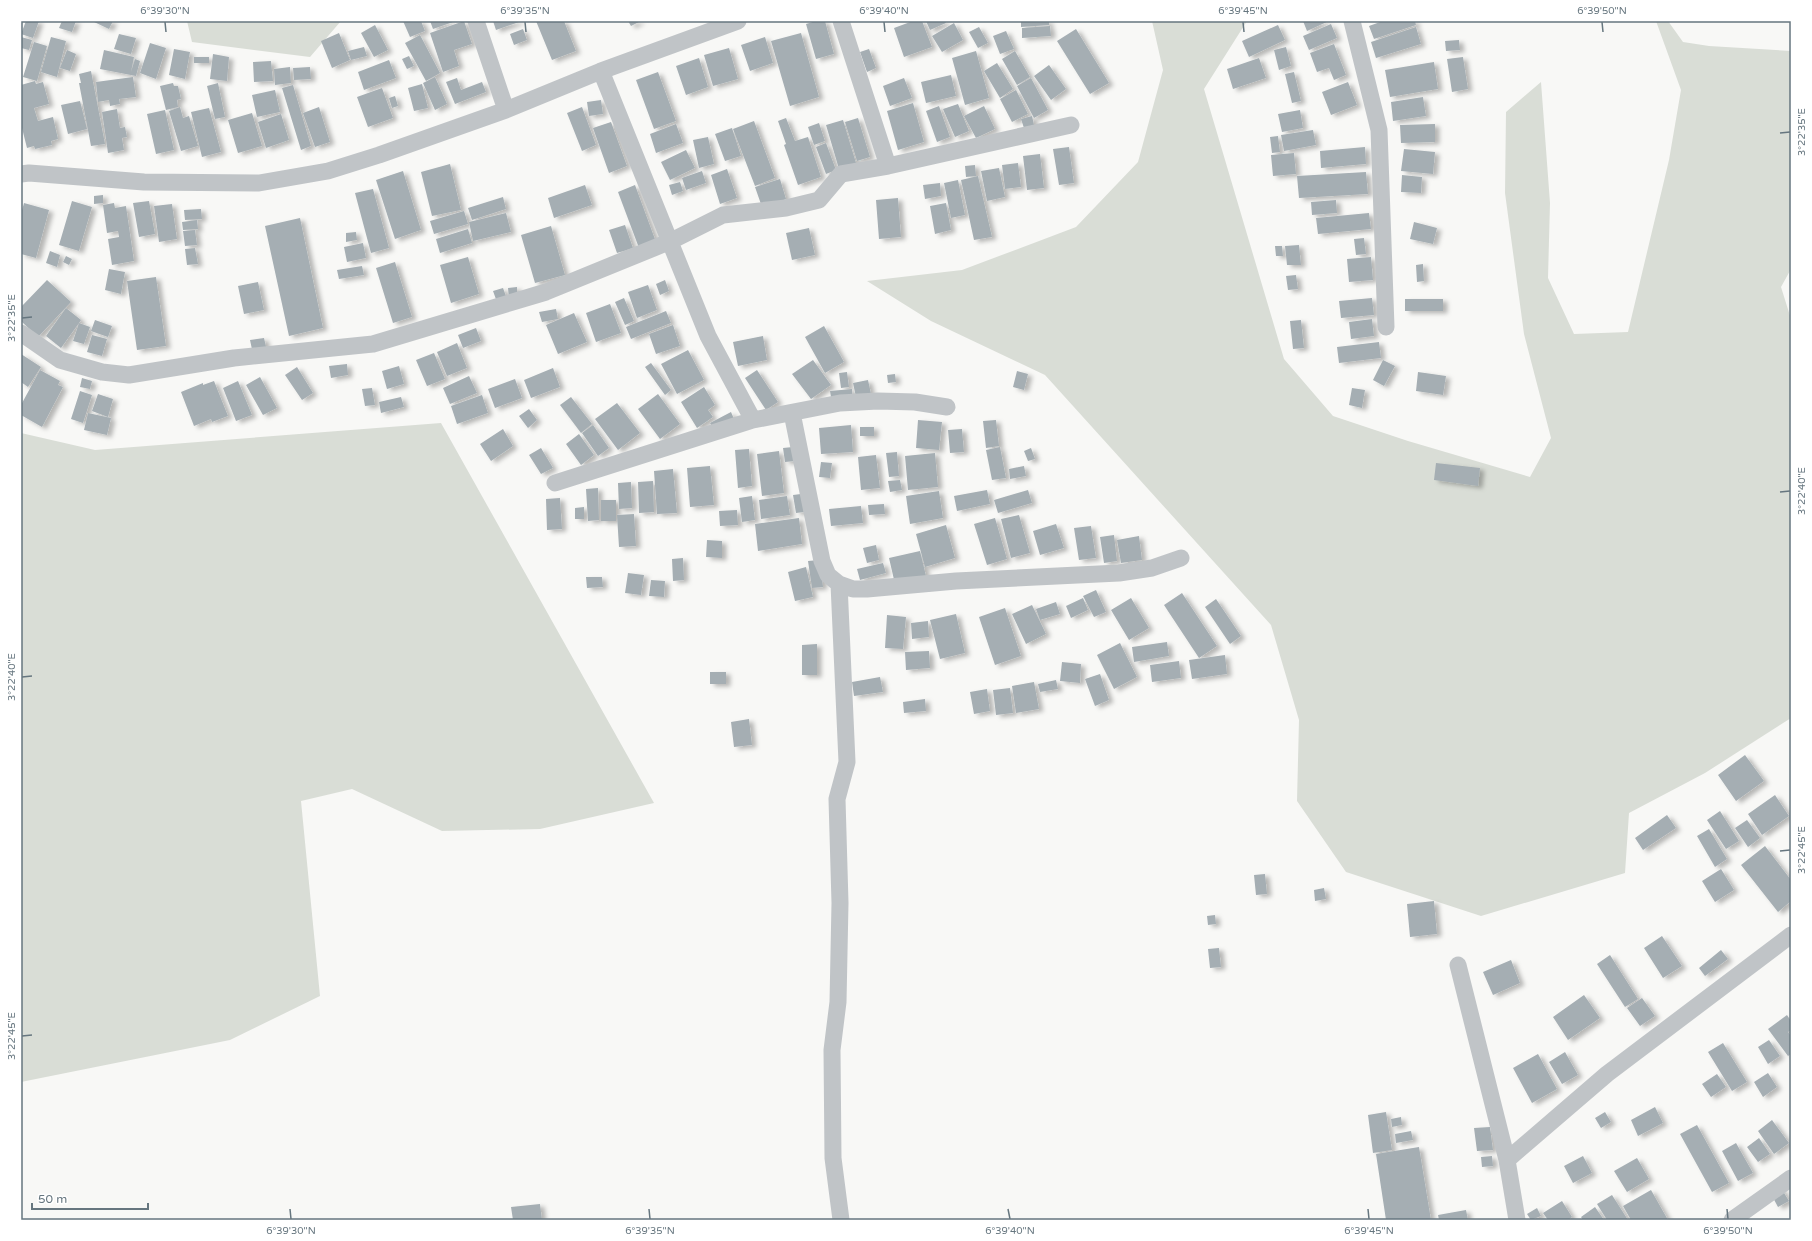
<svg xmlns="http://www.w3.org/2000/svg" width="1812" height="1241" font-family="'Varela Round',sans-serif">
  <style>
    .green { fill: #d9ddd6 }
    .building { fill: #a5aeb3; filter: url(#shadow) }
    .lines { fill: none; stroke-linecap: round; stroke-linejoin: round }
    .minor { stroke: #c0c4c7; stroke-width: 17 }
    .ticks { fill: none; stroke: #66767f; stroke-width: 1.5 }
    .neatline { fill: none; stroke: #66767f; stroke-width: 1.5 }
    .ticks-label { font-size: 10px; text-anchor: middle; fill: #66767f }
  </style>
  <defs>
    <filter id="shadow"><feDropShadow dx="4.5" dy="2.5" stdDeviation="2" flood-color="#0004"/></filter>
  </defs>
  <rect width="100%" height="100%" fill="#f8f8f6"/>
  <path class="green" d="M187,21H341L310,57L192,42Z
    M1152,21H1247L1204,89L1284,359L1333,416L1408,441L1530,477L1551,438L1524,334L1505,193L1506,112L1541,82L1550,203L1548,278L1574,334L1628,332L1669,160L1681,90L1656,21H1668L1683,42L1709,46L1791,51V269L1781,287L1791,319V718L1705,773L1629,813L1625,873L1481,916L1346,872L1297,801L1299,720L1271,625L1045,375L931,321L867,281L962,270L1076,227L1138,162L1163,70Z
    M441,423L654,803L540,829L442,831L352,789L301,801L320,996L230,1040L21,1082V433L95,450Z"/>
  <path class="building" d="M26,21H39L33,38L21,34Z
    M62,21H76L72,32L59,28Z
    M92,21H113L109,29Z
    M403,21H421L425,31L410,37Z
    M430,21H456L433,29Z
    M464,21L472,44L454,50L459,66L443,72L430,33Z
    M493,21H522L496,30Z
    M536,21H564L576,51L552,60Z
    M628,21H641L631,26Z
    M816,21H825L834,54L816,59L806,24Z
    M913,21H922L932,47L904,57L894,28Z
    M926,21H945L946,23L930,30Z
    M1021,21H1049V25L1021,27Z
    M1303,21H1329L1307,31Z
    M1383,21H1415L1416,25L1374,39L1369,26Z
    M954,23L963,40L942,52L932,36Z
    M1331,24L1337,38L1309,50L1303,36Z
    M375,25L388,50L374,57L361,33Z
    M1278,25L1285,40L1249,57L1242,41Z
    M1050,26L1051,36L1022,38V28Z
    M979,27L988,43L978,48L969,32Z
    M1416,27L1421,44L1376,58L1371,42Z
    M523,29L527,40L514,45L510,34Z
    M1076,29L1109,83L1090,94L1057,41Z
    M1006,31L1014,49L1000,54L993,36Z
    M339,33L350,60L332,68L321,41Z
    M801,33L819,97L790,106L771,41Z
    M119,34L136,38L131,54L114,49Z
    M420,35L440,73L426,81L405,43Z
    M21,37L32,40L29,50L21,48Z
    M51,37L66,41L57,77L41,72Z
    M765,37L773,63L750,71L741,45Z
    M1459,40L1460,50L1446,51L1445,41Z
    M34,42L47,46L37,81L23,77Z
    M150,43L166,48L156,79L140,73Z
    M1334,44L1346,75L1334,80L1329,68L1317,72L1310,53Z
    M364,47L367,56L351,60L348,51Z
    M1286,47L1291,66L1279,70L1274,50Z
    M729,48L738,79L713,86L704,55Z
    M174,49L190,52L185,79L169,75Z
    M869,49L876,68L867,72L860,52Z
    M67,50L76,54L70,71L60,68Z
    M104,50L134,57L131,72L135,59L140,61L136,76L100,69Z
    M976,51L989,98L965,105L952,58Z
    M1015,51L1030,77L1017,85L1002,59Z
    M213,54L229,57L227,81L210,79Z
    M409,56L414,66L407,69L402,59Z
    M194,57H209V63H194Z
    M1463,57L1468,89L1452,92L1447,59Z
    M699,58L708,87L686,95L676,66Z
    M1259,58L1266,78L1233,89L1227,69Z
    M389,60L396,78L364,90L358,72Z
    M271,61L273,81L254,82L253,62Z
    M1434,62L1438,89L1390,97L1385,70Z
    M997,63L1013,89L1000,98L984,71Z
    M1049,65L1066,89L1051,100L1034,76Z
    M290,67L291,83L275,85L274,69Z
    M310,67L311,79L294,80L293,68Z
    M91,71L105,144L91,146L79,83H81L79,74Z
    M658,72L676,121L654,129L636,80Z
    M1294,72L1301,101L1292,103L1285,74Z
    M951,75L956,96L926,103L921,82Z
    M133,77L136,97L119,99L120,104L110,106L109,100L98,102L96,82Z
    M435,77L447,104L435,110L423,83Z
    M457,78L461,90L482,82L486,92L455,104L446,82Z
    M904,78L912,98L890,106L883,86Z
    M1031,78L1048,110L1034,118L1017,86Z
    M35,81L36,84L43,82L49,104L34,108L38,121L53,117L58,139L51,141L52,145L35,149L34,146L27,148L21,124V85Z
    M1348,82L1357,105L1331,115L1322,92Z
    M173,83L174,86H178L181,99L177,100L178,107L166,110L160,86Z
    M218,83L225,117L215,119L207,86Z
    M422,84L428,108L414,111L408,88Z
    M293,85L311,146L301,150L282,88Z
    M382,88L393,118L368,127L357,97Z
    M275,90L280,112L257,117L252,95Z
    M1016,90L1028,114L1012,122L1000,99Z
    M395,96L398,106L392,108L389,98Z
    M1423,97L1426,116L1393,121L1391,102Z
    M601,100L603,114L589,116L587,102Z
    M80,101L87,129L68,134L61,105Z
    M913,103L924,142L898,150L887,111Z
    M958,104L969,131L955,137L943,109Z
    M939,106L950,137L937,142L926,111Z
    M984,106L995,129L976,138L964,116Z
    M180,107L183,118L189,116L198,146L181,151L169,111Z
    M319,107L330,142L315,147L303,113Z
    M582,107L596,145L582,151L567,113Z
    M209,108L221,152L202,157L191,112Z
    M117,109L120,128L125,127L127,137L122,138L124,150L108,153L102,112Z
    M165,110L174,150L156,154L147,114Z
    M1300,110L1303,128L1282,132L1278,114Z
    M252,113L262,146L238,153L228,120Z
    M281,114L289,140L266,148L258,122Z
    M1032,116L1034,125L1024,128L1021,119Z
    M786,118L795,141L808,137L821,177L798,185L784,145L786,144L778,121Z
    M858,118L870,157L857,161L845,122Z
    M843,120L856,163L839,169L826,125Z
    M754,121L775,178L755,186L733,129Z
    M611,122L627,166L609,173L593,128Z
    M819,123L825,141L814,145L808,127Z
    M676,124L683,143L656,153L650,134Z
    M1435,124V142L1401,143L1400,125Z
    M732,128L741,156L725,161L715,134Z
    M1313,130L1316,145L1284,151L1281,135Z
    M1278,136L1280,152L1272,153L1270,137Z
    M708,137L714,164L699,168L693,140Z
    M826,143L836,170L826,174L816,147Z
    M1069,147L1074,183L1059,185L1053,149Z
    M1365,147L1366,164L1321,168L1320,151Z
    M1404,149L1435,152L1433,174L1401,171Z
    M686,150L695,168L670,180L661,162Z
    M1294,153L1296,174L1273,176L1271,155Z
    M1040,154L1044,188L1027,190L1023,156Z
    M1018,163L1021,187L1005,189L1002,165Z
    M450,164L461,210L432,216L421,172Z
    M975,165L976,176L966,177L965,166Z
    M999,168L1005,197L987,201L981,171Z
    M727,169L737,198L720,204L711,175Z
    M403,171L421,230L395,239L376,180Z
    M702,171L706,183L686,190L682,178Z
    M1366,172L1368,194L1299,198L1297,176Z
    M1402,175L1422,177L1421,193L1401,192Z
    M978,176L992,237L974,240L961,180Z
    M780,179L786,199L762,207L755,187Z
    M958,180L965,215L951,218L944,183Z
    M680,182L683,191L672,195L669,185Z
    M940,183L941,196L925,199L923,185Z
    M585,185L592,205L554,218L548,198Z
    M635,185L656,242L639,248L618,192Z
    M373,189L389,248L371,253L355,193Z
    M103,195V203L94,204V196Z
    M503,197L506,209L472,220L468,208Z
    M898,198L901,237L879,239L876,200Z
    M1336,200L1337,213L1312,215L1311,202Z
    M72,201L92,207L79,251L59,245Z
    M149,201L155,234L139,237L133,203Z
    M24,203L49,210L36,258L21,254V214Z
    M114,203L115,208L126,206L134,261L112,265L108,239L119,237L118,231L107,233L103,205Z
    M946,203L951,230L935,234L930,206Z
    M172,204L177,239L159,242L154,206Z
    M201,209L202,219L185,220L184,210Z
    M464,211L468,224L434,234L430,221Z
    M506,213L511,232L473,241L469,222Z
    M1369,213L1371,229L1318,234L1316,218Z
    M300,218L323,328L289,336L265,226Z
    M197,220L198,229L183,230L182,222Z
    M1414,222L1437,228L1433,244L1410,239Z
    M625,225L633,248L617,253L609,230Z
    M551,226L565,275L535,283L521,235Z
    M809,228L815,255L792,260L786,233Z
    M468,229L472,243L440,253L436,239Z
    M195,230L197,245L185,246L183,231Z
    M356,232L357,240L346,242V233Z
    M1364,238L1366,254L1356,255L1354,239Z
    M363,243L366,258L347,262L344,247Z
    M1299,245L1301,265H1287L1285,246Z
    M1275,246H1282L1283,256H1276Z
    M195,248L198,264L187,265L185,249Z
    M50,251L60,255L57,267L46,263Z
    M66,256L72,259L69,265L63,262Z
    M468,257L479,294L451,303L440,265Z
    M1371,257L1373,280L1349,282L1347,259Z
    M395,262L412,317L393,323L376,268Z
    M1423,264L1424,281L1417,282L1416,265Z
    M362,266L364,275L339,279L337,270Z
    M109,269L125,272L121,294L105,290Z
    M1296,275L1298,289L1288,290L1286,276Z
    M156,277L166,346L137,350L127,281Z
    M47,280L71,302L38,337L21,321V307Z
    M665,280L669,291L660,295L656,284Z
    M258,282L264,310L244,314L238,286Z
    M648,285L657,310L637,318L628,292Z
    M517,287V298L509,299L508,288Z
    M503,288L507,299L497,302L493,291Z
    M624,298L634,321L625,325L615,302Z
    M1372,298L1374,315L1341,318L1339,301Z
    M1405,299H1443V311H1405Z
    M610,304L621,333L596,342L586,313Z
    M66,308L81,320L79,323L90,327L84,344L73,341L79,323L61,348L46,336Z
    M556,309L558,319L542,322L539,312Z
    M666,311L671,323L631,339L626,327Z
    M574,313L587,342L558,354L546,325Z
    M1372,319L1374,336L1351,339L1349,322Z
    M95,320L112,326L108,337L91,331Z
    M1301,320L1304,348L1293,349L1290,321Z
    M673,325L680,346L656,354L649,334Z
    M824,326L844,362L825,373L805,337Z
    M476,328L481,341L463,348L458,335Z
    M92,335L107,339L102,356L87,352Z
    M763,336L767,360L738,366L733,342Z
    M264,338L267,351L253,354L250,340Z
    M1379,342L1381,358L1339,363L1337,347Z
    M457,343L467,368L447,376L437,352Z
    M688,350L704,380L677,394L661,364Z
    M434,353L445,379L427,386L416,360Z
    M21,354L41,367L28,387L21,382Z
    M813,360L831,385L811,399L792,374Z
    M1383,360L1395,366L1384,386L1373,380Z
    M651,363L671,390L665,395L645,367Z
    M347,364L348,375L331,378L329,366Z
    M399,366L404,384L387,389L382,371Z
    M297,367L313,393L302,400L285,375Z
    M553,368L560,387L531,398L524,380Z
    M40,370L60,381L58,385L63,387L42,427L21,415V405Z
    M757,370L778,402L766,410L745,378Z
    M1017,371L1028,374L1024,390L1013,387Z
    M847,372L849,387L841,388L839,373Z
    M1418,372L1446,376L1443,395L1416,391Z
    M895,374L896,382L888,383L887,375Z
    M469,376L477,393L450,404L443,388Z
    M260,377L277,408L263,415L246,385Z
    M82,378L92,381L90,389L80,387Z
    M515,379L522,398L495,408L488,389Z
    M868,380L871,394L856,397L853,383Z
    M214,381L228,416L212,422L211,419L194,426L181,392L203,383V385Z
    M238,381L252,415L236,421L223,388Z
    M704,387L715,405L708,410L713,417L697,428L681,402Z
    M372,388L375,405L365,406L362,389Z
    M1352,388L1365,390L1362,408L1349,405Z
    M852,389L853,401L832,403L830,391Z
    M80,391L92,395L83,423L71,419Z
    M98,394L113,399L108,417L92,411Z
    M658,394L680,424L660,439L638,409Z
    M482,395L488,413L457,424L451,406Z
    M401,397L404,407L381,413L379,402Z
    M571,397L592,424L581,433L560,405Z
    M617,403L640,433L618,450L595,419Z
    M529,409L537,420L528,428L519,416Z
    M731,412L734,419L714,430L710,423Z
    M88,413L111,418L107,435L84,430Z
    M918,420L942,422L939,450L916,448Z
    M996,420L999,446L986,448L983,421Z
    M593,425L609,448L598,456L582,433Z
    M851,425L853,452L821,454L819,428Z
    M860,427H874V436H860Z
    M503,429L513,446L491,461L480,444Z
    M962,429L964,452L950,453L948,430Z
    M579,434L594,455L581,465L566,444Z
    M793,447L795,461L785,462L783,448Z
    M1000,447L1006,478L992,480L986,450Z
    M541,448L553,468L541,474L529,455Z
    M1031,448L1035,459L1028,461L1024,451Z
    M749,449L752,486L738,488L735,450Z
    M779,451L784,493L762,496L757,454Z
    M897,452L899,476L889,477L886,453Z
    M935,453L938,487L908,490L905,456Z
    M876,455L880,488L861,490L858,457Z
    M821,462L832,463L830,478L819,477Z
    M1436,463L1480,468L1478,486L1434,480Z
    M710,466L714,505L690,507L687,468Z
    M1024,466L1026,476L1010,479L1009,469Z
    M673,469L677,513L657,514L654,471Z
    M900,480L902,490L890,492L888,481Z
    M653,481L654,512L639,513L638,482Z
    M631,482L632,508L619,509L618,483Z
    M598,488L599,520L588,521L586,489Z
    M987,490L990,504L957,511L954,496Z
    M1028,490L1032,503L998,513L994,500Z
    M939,491L943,518L910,524L906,496Z
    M801,494L804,512L796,513L793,495Z
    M752,496L755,520L742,522L739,498Z
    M787,496L790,515L761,519L759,500Z
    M560,498L562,529L547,530L546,499Z
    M601,500H616V521H601Z
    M884,504L885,514L869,515L868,505Z
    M861,506L863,523L831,526L829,509Z
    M584,507V519H575V508Z
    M737,510L738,525L720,526L719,511Z
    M634,514L636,546L619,547L617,515Z
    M1019,515L1030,553L1011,558L1001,519Z
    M799,518L802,544L758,551L755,524Z
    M995,518L1007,559L987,565L974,524Z
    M1056,524L1064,548L1040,555L1033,531Z
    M946,525L955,558L925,567L916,534Z
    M1091,526L1096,558L1079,560L1074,528Z
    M1114,535L1117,561L1104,563L1100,537Z
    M1139,536L1142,560L1121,563L1117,540Z
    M707,540L722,541V558L706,557Z
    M876,545L879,560L867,563L863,548Z
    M920,551L926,576L895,584L889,558Z
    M683,558L684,580L673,581L672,559Z
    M820,560L823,587L812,588L808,561Z
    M883,563L886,573L860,580L857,569Z
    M806,567L813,597L795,601L788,572Z
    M628,573L644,575L641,595L625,593Z
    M586,577H602L603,587L587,588Z
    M651,580L665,581L664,597L649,596Z
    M1096,590L1106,612L1094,617L1083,596Z
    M1182,593L1217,646L1199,658L1164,605Z
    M1083,598L1088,610L1071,618L1066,606Z
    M1131,598L1149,628L1129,640L1111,610Z
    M1216,599L1241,636L1230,644L1205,607Z
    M1056,602L1060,614L1040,620L1036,609Z
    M1032,605L1046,634L1026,644L1012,614Z
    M1005,608L1021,656L995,665L979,617Z
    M956,614L965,653L940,659L930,620Z
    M887,615L906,617L903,649L885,648Z
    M928,621L929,637L912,639L911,623Z
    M1167,642L1169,656L1134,662L1132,647Z
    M1120,643L1137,677L1114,689L1097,655Z
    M817,644V675H802V645Z
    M929,651L930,668L906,670L905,652Z
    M1225,655L1227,674L1192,679L1189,660Z
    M1179,661L1181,678L1152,682L1150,665Z
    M1062,662L1081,664L1080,683L1060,681Z
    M710,672H726V684H710Z
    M1100,674L1109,700L1095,706L1085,679Z
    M880,677L883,692L854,696L852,682Z
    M1056,680L1058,689L1040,692L1038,684Z
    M1034,682L1039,709L1016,713L1012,686Z
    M1010,688L1013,713L996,715L993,690Z
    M987,689L990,711L974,714L970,692Z
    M925,699L926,711L904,713L903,702Z
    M749,719L752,745L734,747L731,722Z
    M1745,755L1764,781L1736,801L1718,775Z
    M1775,795L1789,816L1762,835L1748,814Z
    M1720,811L1739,841L1726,849L1707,820Z
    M1667,815L1676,828L1643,850L1635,838Z
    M1747,820L1760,838L1748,847L1735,828Z
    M1709,829L1727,859L1715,867L1697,836Z
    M1765,846L1791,880V901L1778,912L1741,865Z
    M1721,869L1734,890L1715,902L1702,881Z
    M1265,874L1267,894L1256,895L1254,875Z
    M1324,888L1326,899L1315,901L1314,890Z
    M1434,901L1437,934L1410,937L1407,904Z
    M1215,915L1216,924L1208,925L1207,916Z
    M1662,936L1682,966L1663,978L1644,948Z
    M1219,948L1221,967L1210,968L1208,949Z
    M1721,950L1728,959L1705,976L1699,968Z
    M1610,955L1638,999L1625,1007L1597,964Z
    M1511,960L1520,983L1493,995L1483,972Z
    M1584,995L1600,1018L1568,1040L1553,1017Z
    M1642,998L1655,1016L1640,1026L1627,1008Z
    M1787,1015L1791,1021V1030L1788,1032L1791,1036V1054L1788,1056L1768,1029Z
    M1769,1040L1780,1056L1768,1064L1758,1047Z
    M1723,1043L1747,1082L1732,1091L1708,1052Z
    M1565,1052L1578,1075L1562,1084L1549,1062Z
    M1538,1054L1557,1089L1532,1103L1513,1068Z
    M1768,1073L1777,1087L1763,1097L1754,1082Z
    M1717,1074L1726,1087L1711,1097L1702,1084Z
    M1655,1107L1663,1123L1638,1136L1631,1120Z
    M1386,1112L1392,1150L1373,1153L1368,1115Z
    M1605,1112L1611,1122L1601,1128L1595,1118Z
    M1401,1117L1402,1125L1392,1127L1391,1119Z
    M1772,1120L1789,1143L1774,1154L1758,1131Z
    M1697,1125L1729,1183L1712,1192L1680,1134Z
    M1490,1127L1493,1150L1477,1151L1474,1128Z
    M1411,1131L1413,1140L1396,1143L1395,1134Z
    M1759,1138L1770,1154L1758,1162L1747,1147Z
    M1736,1143L1753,1173L1738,1181L1722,1151Z
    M1419,1147L1431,1220H1386L1376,1154Z
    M1492,1156L1493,1166L1482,1167L1481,1157Z
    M1583,1156L1592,1173L1573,1183L1564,1166Z
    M1637,1158L1649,1179L1627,1192L1614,1171Z
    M1781,1188L1789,1201L1778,1207L1771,1194Z
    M1651,1190L1668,1220H1631L1623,1206Z
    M1612,1195L1628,1220H1607L1597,1204Z
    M1562,1201L1572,1217L1568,1220H1548L1543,1213Z
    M540,1204L542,1220H513L511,1207Z
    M1595,1207L1604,1220H1583L1581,1217Z
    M1537,1208L1541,1216L1531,1220L1527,1214Z
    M1466,1210L1468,1220H1439L1438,1215Z"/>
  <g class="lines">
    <path class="minor" d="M476,21L506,110
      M841,21L888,166
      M1352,21L1379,130L1386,327
      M601,71L708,336L753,420
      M21,174L29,173L144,182L259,183L328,171L379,155L506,110L601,71L738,21
      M21,333L60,360L102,372L129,375L234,358L373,344L546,292L671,241L723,215L786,208L819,200L841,174L888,166L1071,125
      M792,413L822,561L828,575L839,584L853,589H867L956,581L1119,573L1152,568L1181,558
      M555,483L753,420L840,403L878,401L915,402L947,407
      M839,584L847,762L837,799L840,903L838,1002L832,1050L833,1158L841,1220
      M1458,965L1507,1160L1517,1220
      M1507,1160L1607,1074L1791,935
      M1732,1220L1791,1178"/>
  </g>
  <path class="ticks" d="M165,22L166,32M525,22L526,32M884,22L885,32M1243,22L1244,32M1602,22L1603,32M1780,133L1790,132M22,318L32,317M1780,492L1790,491M22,677L32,676M1780,851L1790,850M22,1036L32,1035M290,1209L291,1219M649,1209L650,1219M1008,1209L1010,1219M1368,1209L1369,1219M1727,1209L1728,1219"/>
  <rect width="1812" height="1241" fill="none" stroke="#ffffff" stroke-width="44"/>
  <path d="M32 1203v6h116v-6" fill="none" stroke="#66767f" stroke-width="2"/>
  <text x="38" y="1203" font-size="12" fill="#66767f" stroke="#ffffff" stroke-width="3" paint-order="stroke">50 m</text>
  <rect x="22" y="22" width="1768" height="1197" class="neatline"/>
  <g class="ticks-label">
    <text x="165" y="14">6°39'30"N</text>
    <text x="525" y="14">6°39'35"N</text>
    <text x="884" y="14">6°39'40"N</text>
    <text x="1243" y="14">6°39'45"N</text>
    <text x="1602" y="14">6°39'50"N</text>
    <text transform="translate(1801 132) rotate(-90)" y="4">3°22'35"E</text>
    <text transform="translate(11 318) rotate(-90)" y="4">3°22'35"E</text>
    <text transform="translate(1801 491) rotate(-90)" y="4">3°22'40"E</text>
    <text transform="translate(11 677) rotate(-90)" y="4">3°22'40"E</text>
    <text transform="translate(1801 850) rotate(-90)" y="4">3°22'45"E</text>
    <text transform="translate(11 1036) rotate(-90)" y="4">3°22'45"E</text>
    <text x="291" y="1234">6°39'30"N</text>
    <text x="650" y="1234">6°39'35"N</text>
    <text x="1010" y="1234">6°39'40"N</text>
    <text x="1369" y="1234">6°39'45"N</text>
    <text x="1728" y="1234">6°39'50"N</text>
  </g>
</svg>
